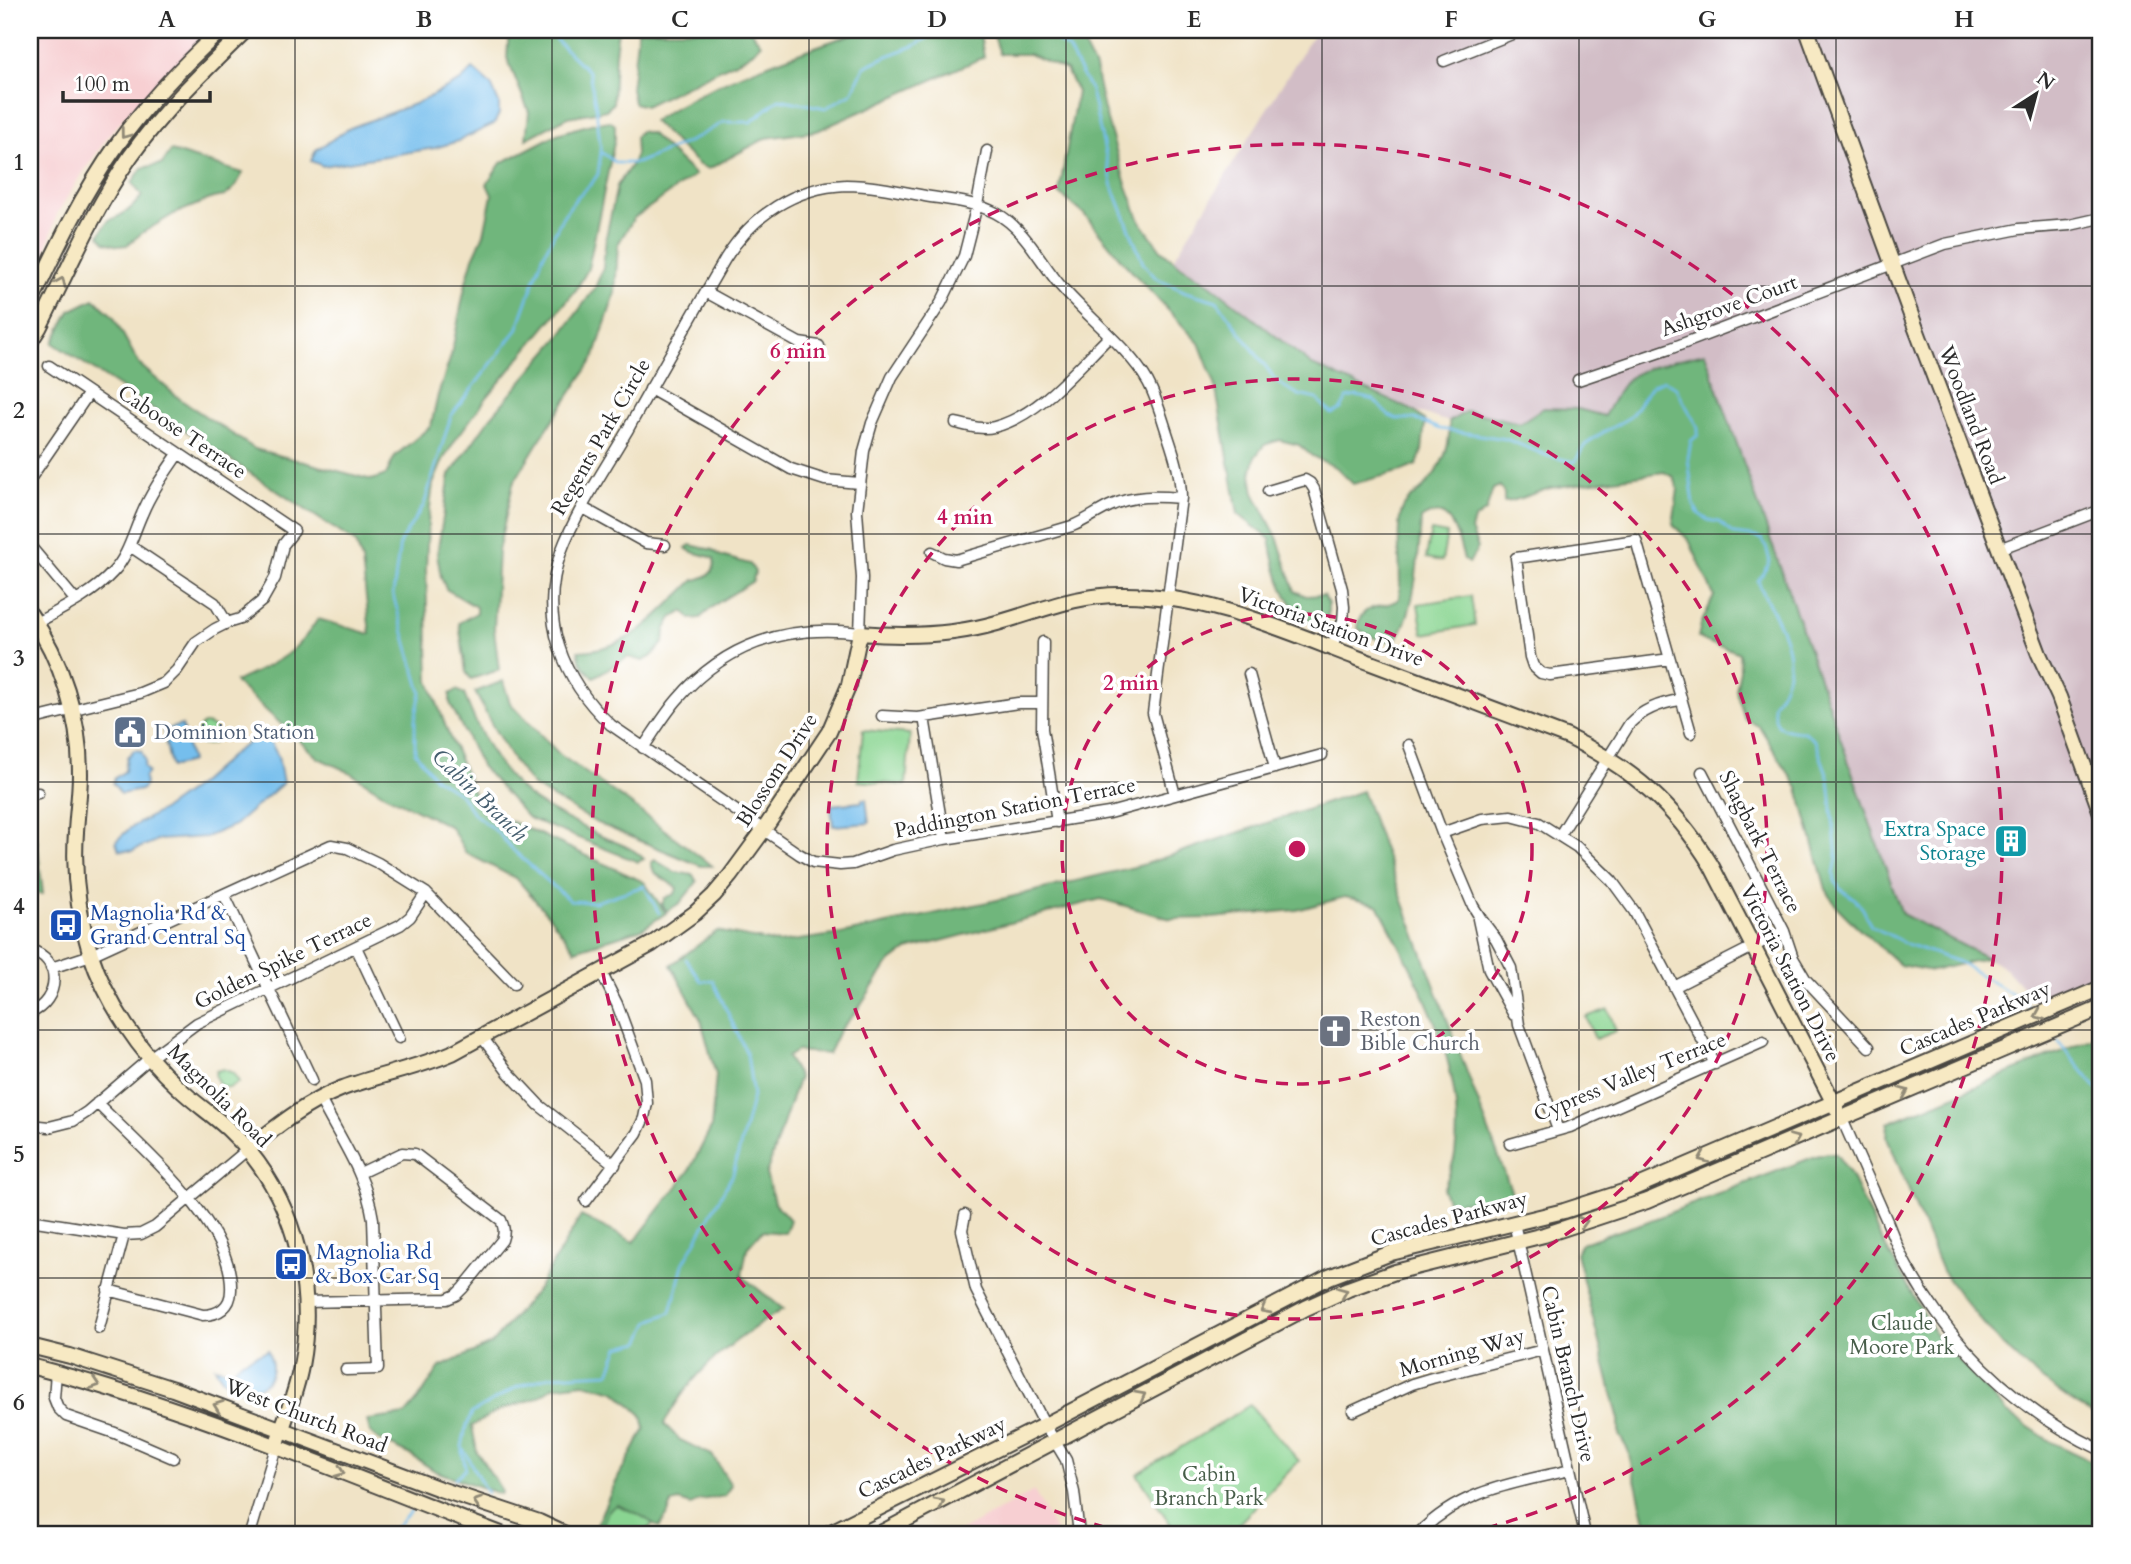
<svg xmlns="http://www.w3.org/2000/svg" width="2131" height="1564" font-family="Cardo,serif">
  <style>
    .built { fill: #f7cfd2 }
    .industrial { fill: #d2bdc6 }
    .green { fill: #8ad592; stroke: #5a805e; stroke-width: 2 }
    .forest { fill: #6fb67c; stroke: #4d7054; stroke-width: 2 }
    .water { fill: #75beed; stroke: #50748c; stroke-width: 2 }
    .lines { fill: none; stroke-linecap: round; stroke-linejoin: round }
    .stream { stroke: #75beed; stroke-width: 2.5 }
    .street-casing { stroke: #494742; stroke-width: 13 }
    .secondary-casing { stroke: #494742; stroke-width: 18 }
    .street { stroke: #fff; stroke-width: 10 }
    .secondary { stroke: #f7e9c3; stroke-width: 14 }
    .oneway { stroke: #918a77 }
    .grid { fill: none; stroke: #2b2b2b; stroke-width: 2; stroke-opacity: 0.55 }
    .ring { fill: none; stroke: #c2185b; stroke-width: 3.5; stroke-dasharray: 12 9 }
    .labels { text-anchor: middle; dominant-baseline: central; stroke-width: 7; stroke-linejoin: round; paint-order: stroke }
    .street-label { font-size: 21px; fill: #2b2b2b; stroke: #fff }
    .service-label { font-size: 21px; fill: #4e5e75; stroke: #fff; text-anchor: start }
    .culture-label { font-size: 21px; fill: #0d838f; stroke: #fff; text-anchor: end }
    .transit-label { font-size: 21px; fill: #164399; stroke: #fff; text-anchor: start }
    .worship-label { font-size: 21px; fill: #5b616d; stroke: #fff; text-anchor: start }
    .park-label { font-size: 21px; fill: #485e4a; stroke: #fff }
    .water-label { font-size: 23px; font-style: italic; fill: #455e6f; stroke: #fff }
    .centre { fill: #c2185b; stroke: #fff; stroke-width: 3.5 }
    .ring-label { font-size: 21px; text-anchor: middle; font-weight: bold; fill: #c2185b; stroke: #fff; stroke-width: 7; stroke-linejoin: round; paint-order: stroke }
    .neatline { fill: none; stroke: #2b2b2b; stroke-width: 2.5 }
    .grid-label { font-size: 23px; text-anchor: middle; font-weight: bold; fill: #2b2b2b }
  </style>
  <rect width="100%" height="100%" fill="#fff"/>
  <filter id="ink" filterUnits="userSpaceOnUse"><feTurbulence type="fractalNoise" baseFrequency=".0143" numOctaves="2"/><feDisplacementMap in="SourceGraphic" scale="14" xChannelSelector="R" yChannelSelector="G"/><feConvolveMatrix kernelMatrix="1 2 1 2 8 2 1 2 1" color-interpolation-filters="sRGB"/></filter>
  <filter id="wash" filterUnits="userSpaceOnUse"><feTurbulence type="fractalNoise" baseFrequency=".00686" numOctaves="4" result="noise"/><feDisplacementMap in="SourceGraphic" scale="28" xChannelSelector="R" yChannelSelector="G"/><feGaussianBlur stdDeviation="1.57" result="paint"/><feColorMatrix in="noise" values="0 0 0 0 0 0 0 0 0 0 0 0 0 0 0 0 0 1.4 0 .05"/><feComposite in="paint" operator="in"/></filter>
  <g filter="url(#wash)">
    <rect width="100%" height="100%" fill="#f0e3c6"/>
    <path class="built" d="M30,30L199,31L198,43L112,131L78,180L57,214L42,265L30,290Z
      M1034,1491L1057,1534H955Z"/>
    <path class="industrial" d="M1316,30H2101V988L2045,1012L2005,968L1902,914L1705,353L1667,362L1631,376L1618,392L1604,416L1578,409L1543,408L1520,423L1467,411L1449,422L1414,411L1312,365L1210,284L1173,260Z"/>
    <path class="green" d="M1431,531L1447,534L1442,561L1426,558Z
      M1471,596L1475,625L1423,634L1418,604Z
      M203,724C212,723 217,730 219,738L211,744L202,745L198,737L197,731Z
      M863,730L910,734L906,785L858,781Z
      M1608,1009L1616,1031L1595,1039L1586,1017Z
      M223,1069L233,1073L239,1082L229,1088L220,1086L215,1076L216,1071Z
      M1250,1405L1299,1461L1229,1534H1177L1137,1474Z
      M615,1484L664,1512L643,1534H592Z"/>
    <path class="forest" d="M509,30H618L615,53L613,104L606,110L568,117L526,139L529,112L507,58Z
      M638,30H750L761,44L748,56L645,106L634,103L631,89Z
      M864,30H979L984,57L817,131L766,138L709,169L699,165L653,121C720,77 790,56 864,30Z
      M992,30H1076L1095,68L1104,110L1125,181L1140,221L1161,250L1181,266L1210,284L1312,365L1414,411L1425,421L1422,451L1417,465L1402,471L1353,484L1337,468L1312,456L1299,445L1279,440L1264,445L1255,457L1251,474L1254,493L1277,537L1295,591L1306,596L1324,595L1328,604V618L1318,624C1285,613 1275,571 1270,539L1238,514L1215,384L1199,343L1125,264L1084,214L1059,193L1077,92L1066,70L1029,54H1000Z
      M610,121L615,125V138L588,269L576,290L488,396L456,439L443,460L433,484L428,523L426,569L429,681L450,738L482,811L522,826L644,882L666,913L642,929L575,950L549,916L517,879L466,853L451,827L384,794L349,772L318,758L235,682C274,663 294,657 318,619L370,634L362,561L356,543L53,343L70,311L94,299L113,316L139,364L181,400L255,449L372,480L386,475L395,456L431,426L438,395L451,356L466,282L473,258L484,234L492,195L487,184L501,163L507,160L557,134L591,124Z
      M640,131L651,134L695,175L634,218L618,244L615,293L594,358L537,444L513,484L498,551L494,629L499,670L471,679L466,672L459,623L476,613V607L446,589L441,577L437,554L450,475L490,418L558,339L595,288L603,268L606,237L617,186L632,164L636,154L635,137Z
      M171,151L243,173L235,187L225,196L213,198L174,214L142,233L127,245L118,246L105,242L99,235L109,220C125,215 132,208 142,196L132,183L142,168L162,164Z
      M1705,353L1902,914L1987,958L1932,971L1900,965L1849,919L1836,906L1826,889L1798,788L1759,726L1745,719L1736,690L1740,670L1739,653C1726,646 1709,646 1698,637L1701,624L1714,596L1689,540L1673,525L1678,489L1674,477L1664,472L1550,488L1512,501L1504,502V494L1500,486L1493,489L1486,511L1474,520L1471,530L1478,548L1469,563L1464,560C1459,540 1451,498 1421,519C1419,549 1416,621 1393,642C1380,640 1366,637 1357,627C1363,600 1383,611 1399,599C1403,573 1393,525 1404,506C1409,498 1418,493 1424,487C1442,467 1451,449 1449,422L1467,411L1520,423L1543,408L1578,409L1604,416C1612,403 1618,388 1629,378C1642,367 1687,357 1705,353Z
      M690,545L713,550L721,556L750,564L755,572L753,581L716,604L700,618L691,619L684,611L672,618L665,630L664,642L651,657L643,661L628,657L594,677C585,670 580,663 578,651C632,650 658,614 694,580C706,578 717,572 714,559C706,553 693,556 686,548Z
      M503,681L510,703L560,755L628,802L712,866H701L597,823L533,786L514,762L492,725L475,692Z
      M457,690L464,694C478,730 498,773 530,797C549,811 572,821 592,832C609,841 631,845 644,859L638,862L528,818L481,766L450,703V694Z
      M1362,791L1515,1201L1501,1203L1485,1200L1448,1203L1443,1190C1447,1179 1453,1166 1455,1154C1467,1066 1418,981 1378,905L1345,897L1297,910L1212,918L1171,919L1101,899L907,950L887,965L856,1012L839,1031L828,1054L797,1051L787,1057L799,1077L766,1174L774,1202L790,1220L785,1233L762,1231L747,1248L742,1276L783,1309C732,1341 692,1370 664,1424L680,1440L712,1455L731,1485L725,1496L700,1500L691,1505L679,1501L672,1503L667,1516L659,1527L638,1514L617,1505L608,1511L601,1529L597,1523L619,1476L645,1429L642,1415L615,1391L583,1383L553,1387L537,1398L500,1410L472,1426L477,1452L502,1491L500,1494L435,1471L409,1454L379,1440L370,1432L367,1420L405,1415L417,1401L440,1367L491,1344L537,1290L581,1216L634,1242L689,1171L711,1128L716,1075L701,1020L671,965L717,931L778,943L841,934L1006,898L1142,865Z
      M37,840L43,894H30V841Z
      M655,860L675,872L693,875L697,882L680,903L667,911L662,904L665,898L675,894L677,888L654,872L651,863Z
      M2101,1035V1418L2083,1409L2038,1377L2003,1346L1963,1300L1942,1271L1887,1137L1888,1123Z
      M1828,1153L1836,1154L1849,1172L1880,1237L1934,1333L2006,1412L2053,1443L2101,1466V1534H1648L1628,1450L1619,1435V1420L1576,1253L1580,1245L1585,1242L1646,1222L1816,1156Z"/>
    <path class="water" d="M473,69L491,85L499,103V114L494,124L458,141L435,148L323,166L311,161L316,150L350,128L417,103L461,81Z
      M182,725L191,762L171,767L163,730Z
      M265,732L278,756L283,783L235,825L206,837L158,840L132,851L119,850L116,841L130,828L164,809L199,784L235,752Z
      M134,750L141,751L145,760L144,767L148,772L144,778L145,785L141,790L121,794L113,783L115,778L125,771L127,757Z
      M862,799H866L869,823L833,826L831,805L862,802Z
      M268,1350C269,1355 272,1361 272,1366C272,1389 245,1395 229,1384C223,1381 218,1373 215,1367L229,1370L233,1369L242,1361Z"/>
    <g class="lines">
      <path class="stream" d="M550,30L555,39L589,72L596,108L601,152L598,174L592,183L577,197L563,216L543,256L517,330L451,416L424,505L400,542L393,595L421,692L415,720V752L434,777L461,795L473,813L497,832L514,851L570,901L595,902L644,886L659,913
        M1042,30L1068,49L1091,91L1113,187L1143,263L1156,278L1186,292L1217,301L1278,383L1299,395L1317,399L1332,414L1341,409L1347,398L1357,396L1374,400L1389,416L1397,419H1415L1440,429L1506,439L1548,456L1575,462L1583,448L1594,438L1630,417L1652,385L1664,380L1676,388L1698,427V435L1691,441L1688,458L1694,505L1699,514L1708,520L1719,522L1734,534L1752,536L1762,539L1766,546L1770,562L1758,581C1776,625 1809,657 1773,704C1774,729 1781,731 1805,732L1815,741L1829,779L1837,858L1834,874L1835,881L1840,889L1855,899L1863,909L1871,926L1909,945L1959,962L2025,1002L2029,1007
        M601,152L616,163H637L690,141L724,122H751L779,99L826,108L852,93L864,67L887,56L914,46L941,30
        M2058,1041L2101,1094
        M455,1478L466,1469L462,1452
        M487,1493L462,1447L465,1431L472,1413L517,1387L550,1376L609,1373L619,1347L640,1342L650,1321L671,1312L683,1264L733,1174L753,1096L747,1054L713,981H701L686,959
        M389,1534L411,1511"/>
    </g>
  </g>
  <g filter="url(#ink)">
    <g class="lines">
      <g class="street-casing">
        <path id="street" d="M1444,61L1522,30
          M706,292L799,343L819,346
          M1578,380L1669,349L1945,244L2019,229L2070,225L2101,218
          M650,389L791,469L825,480L859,483
          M956,423C969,426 981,430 994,427C1039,416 1077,368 1109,337
          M30,479L89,393
          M1268,491L1305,480L1310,483L1314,489L1342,589L1344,607L1343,621L1331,648
          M583,508L646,543L665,545
          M30,546L76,601
          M130,546L215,603L227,623
          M1999,549L2101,510
          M932,552L944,558L956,560L1072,526C1085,521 1097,512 1110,506C1133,495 1156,496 1181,498
          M36,623C62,609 92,595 113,572C128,556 133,534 142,514C151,492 165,473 178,454
          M1043,642L1042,729L1057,822
          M1670,659L1550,675L1541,673L1533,666L1530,657L1516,558L1636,540L1691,733
          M1249,674L1275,768
          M882,716L918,718L1018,703H1042
          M924,717L944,839
          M30,720L140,693L164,683L177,670L196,642L215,629L227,623L240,619L262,601L275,578L283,545L294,531L49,366
          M1409,745L1442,833L1473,906L1481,919L1496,939L1511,968L1519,1025L1558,1130
          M643,748C654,732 665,714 677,700C725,643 789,624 860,633L862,578L857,511L864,451L872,423L892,377L941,303L964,256L977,205L987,151
          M1702,772L1784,931L1793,958L1806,980L1869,1047
          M30,794L38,793
          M1175,795L1153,713L1181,498C1181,476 1175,457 1168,436C1162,418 1157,399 1148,382C1129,348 1085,315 1059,284C1040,261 1024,228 996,213C975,202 949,200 925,196C899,191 872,185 846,185C794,187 752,216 725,259C692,316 659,373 627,431C606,467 575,513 561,552C538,618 562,680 611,725L799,854L813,862L840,865L853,864L893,850L944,839L1109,813L1322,755
          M1442,833L1482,819L1511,816L1539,823L1577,847L1612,881L1634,911L1715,1064
          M1560,835L1630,723C1644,709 1660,703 1680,700
          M224,894L312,1080
          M1478,919L1489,970L1514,1015
          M356,947L399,1038
          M30,950C63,958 60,1001 30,1013
          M51,968L91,955L331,845L347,848L378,863L426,893L514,984
          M1674,987L1784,931
          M482,1037L508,1072L539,1105L615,1165
          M320,1099C340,1139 366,1174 373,1219L378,1369L346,1370
          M97,1103C141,1148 234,1225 231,1290C231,1307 218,1315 203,1315L108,1290
          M1842,1119C1857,1153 1872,1187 1887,1221C1894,1238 1900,1255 1909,1270C1954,1349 2019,1411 2101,1450
          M30,1125L49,1127L73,1121L87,1112L150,1058L197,1023L400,925L410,917L426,893
          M1510,1144L1570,1127L1763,1042
          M586,1201L637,1133L644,1118L647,1103L645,1080L617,1004L601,972
          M965,1215L962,1230L976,1290L1045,1425L1066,1460L1074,1492L1079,1534
          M30,1220L124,1235L141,1234L155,1227L247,1150
          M1514,1223L1585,1534
          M306,1302L447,1299L456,1295L463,1288L502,1240C505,1232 504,1227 501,1220L415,1154L402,1153L360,1173
          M99,1328L124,1235
          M56,1372L54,1398L58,1408L66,1416L115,1433L173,1458
          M1353,1411L1412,1384L1432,1378L1543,1350
          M250,1534L276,1447
          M1418,1534C1460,1490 1514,1483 1570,1470"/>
      </g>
      <g class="secondary-casing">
        <path id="secondary" d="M1807,30L1915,326L2039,654L2059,697L2101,813
          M30,304C56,249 82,194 117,145C147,102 183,65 221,30
          M30,342L39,328C68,270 93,211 130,157C163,110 205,70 246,30
          M30,614C62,660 80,718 80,774C80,793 77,812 76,832C73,872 78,913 90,952C106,1002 140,1053 179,1088C194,1103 212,1114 228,1129C292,1189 317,1281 301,1366C296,1394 284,1420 276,1447
          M247,1150C277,1126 307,1102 343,1088C379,1075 417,1068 452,1053L652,944L695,913L714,895L730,876L763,831L829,732L849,685L860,633C907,637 952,636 997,623C1041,611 1073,595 1121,595C1202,594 1279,628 1355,657C1426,683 1497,710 1568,737C1632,768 1674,805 1711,865L1842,1119
          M30,1346L70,1356L173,1389L440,1489L539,1522L565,1534
          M30,1366C191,1407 346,1475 501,1534
          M827,1534L1045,1425L1329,1277L1391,1253L1564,1211L1629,1190L2101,988
          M879,1534L1306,1308L1348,1289L1395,1272L1544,1235L1647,1201L2101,1008"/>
      </g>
      <use href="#street" class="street"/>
      <use href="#secondary" class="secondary"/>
    </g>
    <defs><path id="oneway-chevron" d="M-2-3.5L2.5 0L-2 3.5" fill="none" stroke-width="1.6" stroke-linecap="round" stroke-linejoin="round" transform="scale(1.75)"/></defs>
    <g class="oneway">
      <use href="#oneway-chevron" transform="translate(125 134) rotate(127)"/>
      <use href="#oneway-chevron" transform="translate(61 282) rotate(-66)"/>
      <use href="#oneway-chevron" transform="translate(2039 1015) rotate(157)"/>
      <use href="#oneway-chevron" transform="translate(1904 1092) rotate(-23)"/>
      <use href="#oneway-chevron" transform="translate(1795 1139) rotate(-23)"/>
      <use href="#oneway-chevron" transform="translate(1703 1158) rotate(157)"/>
      <use href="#oneway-chevron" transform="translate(1583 1222) rotate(-16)"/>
      <use href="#oneway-chevron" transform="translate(1343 1292) rotate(-23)"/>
      <use href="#oneway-chevron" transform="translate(1265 1309) rotate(152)"/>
      <use href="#oneway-chevron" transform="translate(95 1384) rotate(18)"/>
      <use href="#oneway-chevron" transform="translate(1141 1396) rotate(-28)"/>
      <use href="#oneway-chevron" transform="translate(218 1406) rotate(-160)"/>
      <use href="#oneway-chevron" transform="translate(340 1472) rotate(21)"/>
      <use href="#oneway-chevron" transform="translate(478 1502) rotate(-162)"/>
      <use href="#oneway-chevron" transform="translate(940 1503) rotate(-28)"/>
    </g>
  </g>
  <path class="grid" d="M295,30V1534M552,30V1534M809,30V1534M1066,30V1534M1322,30V1534M1579,30V1534M1836,30V1534M30,286H2101M30,534H2101M30,782H2101M30,1030H2101M30,1278H2101"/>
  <g class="ring">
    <circle cx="1297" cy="849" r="235"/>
    <circle cx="1297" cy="849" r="470"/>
    <path d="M1126 1533A705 705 0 1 1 1468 1533"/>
  </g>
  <defs>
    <g id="civic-square" transform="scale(1.75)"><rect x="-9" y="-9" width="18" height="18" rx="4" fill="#5c6f8a" stroke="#fff"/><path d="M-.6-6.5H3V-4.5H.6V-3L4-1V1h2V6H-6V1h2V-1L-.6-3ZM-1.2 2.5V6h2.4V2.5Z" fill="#fff"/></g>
    <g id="building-square" transform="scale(1.75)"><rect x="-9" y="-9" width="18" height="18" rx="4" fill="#0f9aa8" stroke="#fff"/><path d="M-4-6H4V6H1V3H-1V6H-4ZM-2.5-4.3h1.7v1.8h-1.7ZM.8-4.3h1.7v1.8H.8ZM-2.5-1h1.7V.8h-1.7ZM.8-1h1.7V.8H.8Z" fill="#fff"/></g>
    <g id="bus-square" transform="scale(1.75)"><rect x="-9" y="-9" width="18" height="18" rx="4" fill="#1a4fb4" stroke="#fff"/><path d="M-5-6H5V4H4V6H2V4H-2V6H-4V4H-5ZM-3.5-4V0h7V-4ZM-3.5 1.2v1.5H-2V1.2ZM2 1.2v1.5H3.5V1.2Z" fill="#fff"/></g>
    <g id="church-square" transform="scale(1.75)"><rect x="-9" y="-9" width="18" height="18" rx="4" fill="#6b7280" stroke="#fff"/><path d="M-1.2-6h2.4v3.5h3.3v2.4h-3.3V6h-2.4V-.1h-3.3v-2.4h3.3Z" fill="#fff"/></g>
  </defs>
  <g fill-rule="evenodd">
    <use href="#civic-square" x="130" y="732"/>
    <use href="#building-square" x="2011" y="841"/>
    <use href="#bus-square" x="66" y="925"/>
    <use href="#church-square" x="1335" y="1031"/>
    <use href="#bus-square" x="291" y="1264"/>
  </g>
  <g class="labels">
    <g class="street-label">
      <text transform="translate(1729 306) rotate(-20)">Ashgrove Court</text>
      <text transform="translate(1971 415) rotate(69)">Woodland Road</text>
      <text transform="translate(182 432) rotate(34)">Caboose Terrace</text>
      <text transform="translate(601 437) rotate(-60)">Regents Park Circle</text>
      <text transform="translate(1331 627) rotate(20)">Victoria Station Drive</text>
      <text transform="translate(777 770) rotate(-57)">Blossom Drive</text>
      <text transform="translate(1015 808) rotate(-11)">Paddington Station Terrace</text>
      <text transform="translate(1760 842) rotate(63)">Shagbark Terrace</text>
      <text transform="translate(283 961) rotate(-26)">Golden Spike Terrace</text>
      <text transform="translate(1790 973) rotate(63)">Victoria Station Drive</text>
      <text transform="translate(1975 1019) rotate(-23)">Cascades Parkway</text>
      <text transform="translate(1630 1077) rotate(-22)">Cypress Valley Terrace</text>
      <text transform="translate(219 1096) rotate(45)">Magnolia Road</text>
      <text transform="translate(1449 1219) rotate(-15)">Cascades Parkway</text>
      <text transform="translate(1462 1353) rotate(-16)">Morning Way</text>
      <text transform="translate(1568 1374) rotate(77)">Cabin Branch Drive</text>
      <text transform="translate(306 1416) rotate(21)">West Church Road</text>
      <text transform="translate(932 1458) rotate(-26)">Cascades Parkway</text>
    </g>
    <g class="service-label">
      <text x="154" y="732">Dominion Station</text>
    </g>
    <g class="culture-label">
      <text x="1986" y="829">Extra Space<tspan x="1986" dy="24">Storage</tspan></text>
    </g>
    <g class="transit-label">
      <text x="90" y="913">Magnolia Rd &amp;<tspan x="90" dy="24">Grand Central Sq</tspan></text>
      <text x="316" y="1252">Magnolia Rd<tspan x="316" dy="24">&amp; Box Car Sq</tspan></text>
    </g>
    <g class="worship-label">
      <text x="1360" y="1019">Reston<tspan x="1360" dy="24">Bible Church</tspan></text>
    </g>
    <g class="park-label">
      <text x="1902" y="1323">Claude<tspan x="1902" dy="24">Moore Park</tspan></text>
      <text x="1209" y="1474">Cabin<tspan x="1209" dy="24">Branch Park</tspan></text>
    </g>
    <g class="water-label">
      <text transform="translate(480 795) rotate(44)">Cabin Branch</text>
    </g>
  </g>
  <circle cx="1297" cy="849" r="10" class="centre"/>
  <g class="ring-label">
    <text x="798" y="358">6 min</text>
    <text x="965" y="524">4 min</text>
    <text x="1131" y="690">2 min</text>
  </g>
  <rect width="2131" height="1564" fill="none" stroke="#fff" stroke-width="77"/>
  <g transform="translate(2036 94) rotate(36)" stroke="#ffffff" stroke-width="5" paint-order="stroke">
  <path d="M0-5L12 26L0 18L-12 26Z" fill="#2b2b2b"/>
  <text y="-10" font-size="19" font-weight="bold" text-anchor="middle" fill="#2b2b2b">N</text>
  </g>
  <path d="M63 91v10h147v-10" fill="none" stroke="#2b2b2b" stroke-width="3.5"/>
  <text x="74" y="91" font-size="21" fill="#2b2b2b" stroke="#ffffff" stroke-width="5" paint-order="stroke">100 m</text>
  <rect x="38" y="38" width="2054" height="1488" class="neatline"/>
  <g class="grid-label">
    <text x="167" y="27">A</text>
    <text x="424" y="27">B</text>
    <text x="680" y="27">C</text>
    <text x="937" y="27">D</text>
    <text x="1194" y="27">E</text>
    <text x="1451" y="27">F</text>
    <text x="1707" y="27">G</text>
    <text x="1964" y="27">H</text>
    <text x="19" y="170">1</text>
    <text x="19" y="418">2</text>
    <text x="19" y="666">3</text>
    <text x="19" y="914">4</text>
    <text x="19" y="1162">5</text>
    <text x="19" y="1410">6</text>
  </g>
</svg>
